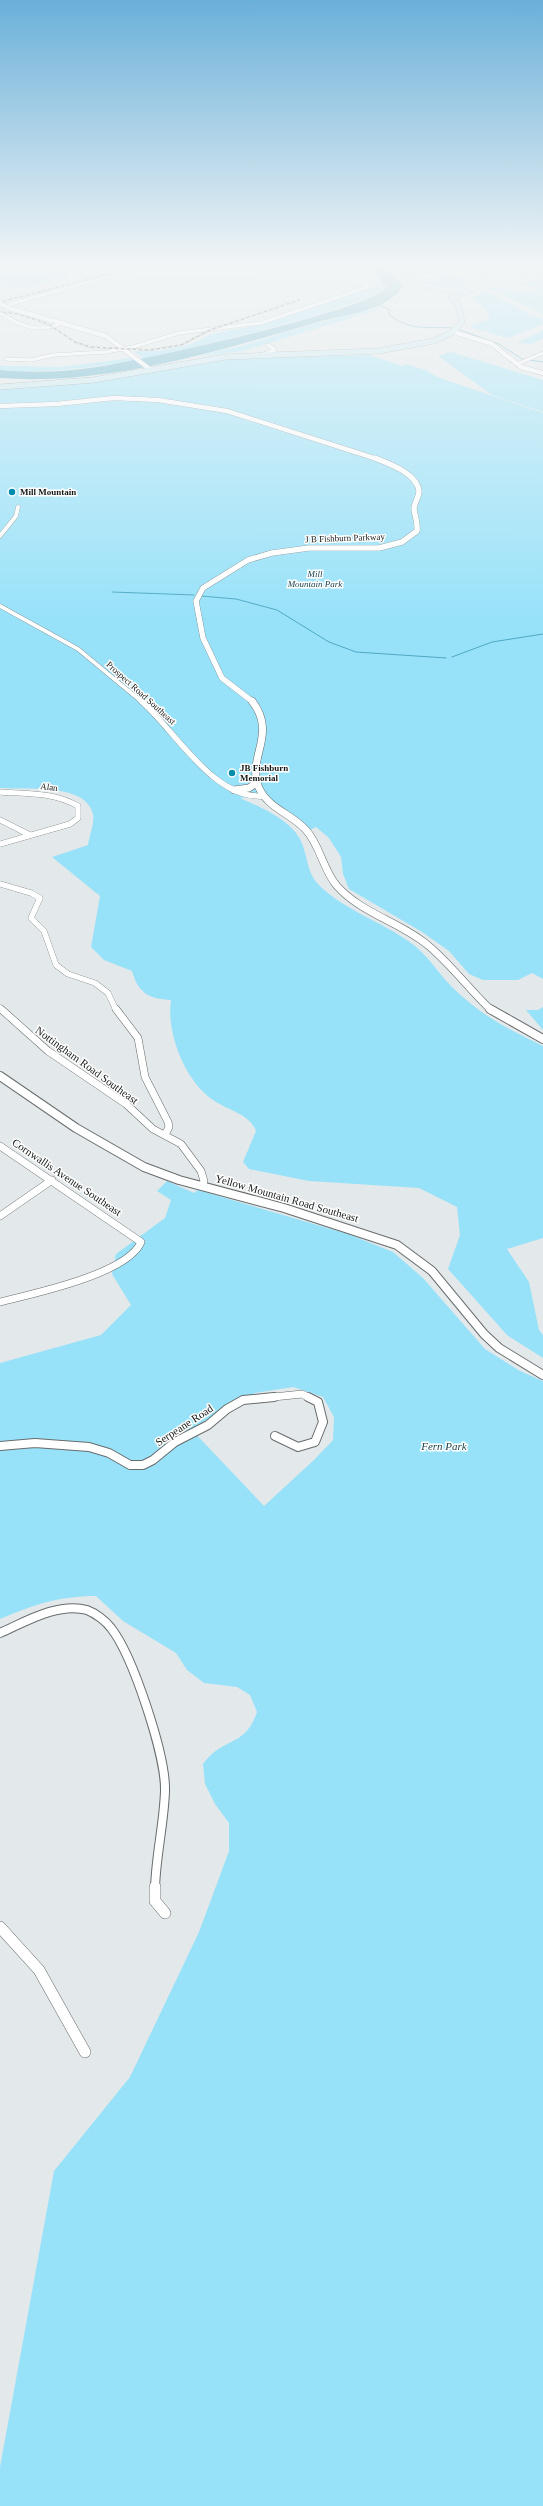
<svg xmlns="http://www.w3.org/2000/svg" width="543" height="2506" font-family="Georgia,serif">
  <style>
    .green { fill: #98e2f9; fill-rule: evenodd }
    .water { fill: #4ea9c3 }
    .lines { fill: none; stroke-linecap: round; stroke-linejoin: round }
    .stream { stroke: #4ea9c3; stroke-width: 1 }
    .minor-far5-casing { stroke: #676c6d; stroke-width: 4 }
    .minor-far4-casing { stroke: #676c6d; stroke-width: 4.5 }
    .minor-far3-casing { stroke: #676c6d; stroke-width: 6 }
    .minor-far2-casing { stroke: #676c6d; stroke-width: 8 }
    .minor-far1-casing { stroke: #676c6d; stroke-width: 10 }
    .minor-casing { stroke: #676c6d; stroke-width: 12 }
    .tertiary-far3-casing { stroke: #676c6d; stroke-width: 5 }
    .tertiary-far2-casing { stroke: #676c6d; stroke-width: 6 }
    .tertiary-far1-casing { stroke: #676c6d; stroke-width: 8 }
    .tertiary-casing { stroke: #676c6d; stroke-width: 10 }
    .secondary-casing { stroke: #676c6d; stroke-width: 6 }
    .minor-far5 { stroke: #fff; stroke-width: 3.5 }
    .minor-far4 { stroke: #fff; stroke-width: 4 }
    .minor-far3 { stroke: #fff; stroke-width: 5.5 }
    .minor-far2 { stroke: #fff; stroke-width: 7 }
    .minor-far1 { stroke: #fff; stroke-width: 8 }
    .minor { stroke: #fff; stroke-width: 11 }
    .tertiary-far3 { stroke: #fff; stroke-width: 4.5 }
    .tertiary-far2 { stroke: #fff; stroke-width: 5.5 }
    .tertiary-far1 { stroke: #fff; stroke-width: 7 }
    .tertiary { stroke: #fff; stroke-width: 8 }
    .secondary { stroke: #c6e9f3; stroke-width: 5.5 }
    .rail-casing { stroke: #636667; stroke-width: 1.5 }
    .rail { stroke: #fff; stroke-width: 1; stroke-dasharray: 3; stroke-linecap: butt }
    .tertiary-bridge-casing { stroke: #676c6d; stroke-width: 5; stroke-linecap: butt }
    .tertiary-bridge { stroke: #fff; stroke-width: 4.5 }
    .poi-dot { fill: #008daa; stroke: #fff; stroke-width: 1.5 }
    .labels { text-anchor: middle; dominant-baseline: central; stroke-width: 3; stroke-linejoin: round; paint-order: stroke }
    .far-poi-label { font-size: 9px; font-weight: bold; fill: #161818; stroke: #fff; text-anchor: start }
    .far-street-label { font-size: 9px; fill: #161818; stroke: #fff }
    .far-park-label { font-size: 9px; font-style: italic; fill: #1a434f; stroke: #fff }
    .street-label { font-size: 11px; fill: #161818; stroke: #fff }
    .park-label { font-size: 11px; font-style: italic; fill: #1a434f; stroke: #fff }
  </style>
  <rect width="100%" height="100%" fill="#e3e8ea"/>
  <path class="green" d="M0,266H104L24,288L0,285Z
    M417,266H432L445,275L467,277L459,284L463,285C454,293 432,285 421,283L423,281L439,282L440,280L436,279L438,276L420,273L416,279L409,272L427,269Z
    M480,266H525L494,269L483,278L467,276Z
    M543,278V314L488,288C503,282 527,303 536,287L500,282L523,283Z
    M383,284L385,287C370,308 181,350 144,359L133,351H158L189,345L212,334L263,324Z
    M482,291L489,292L533,316L543,318V324L509,338L472,328L471,325L487,320L490,318L484,308L472,298Z
    M376,308L380,309L243,351L193,357L241,346L309,325Z
    M543,330V339L531,344L516,343Z
    M451,352L543,380V412L492,395L438,356Z
    M369,355L403,366L406,364L426,370L437,377L543,413V979L532,973L518,980H483L469,974L449,951L422,932L349,889L343,874L341,857L329,838L316,827L308,831L265,796L240,798C260,807 290,819 301,841C307,854 307,872 317,883C343,910 381,921 411,943C428,955 438,973 452,987C479,1014 509,1030 543,1046V1238L507,1249L529,1282L539,1330L543,1335V1358L507,1335L448,1269L460,1235L457,1207L419,1188L309,1181L249,1169L243,1162L256,1131C250,1114 227,1110 213,1100C185,1081 166,1033 171,1000C149,999 138,993 132,971L104,960L91,947L100,896L52,857L88,845C89,836 95,823 93,814C85,782 25,790 0,788V389L84,383L232,359Z
    M132,358L135,361C90,368 46,373 0,370V366L62,367Z
    M543,1007V1030L526,1010H538Z
    M167,1181L194,1193L198,1190L348,1234L393,1252L423,1278L485,1349L520,1371L543,1381V2506H0V2467L54,2171L130,2077L199,1932L229,1851V1823L215,1804L205,1784L203,1764C224,1736 245,1748 257,1712L250,1695L237,1687L204,1683L187,1670L176,1653L123,1621L96,1596C59,1596 33,1605 0,1619V1363L101,1335L131,1305L112,1274L116,1254L165,1218L171,1200L157,1191ZM293,1387L323,1397L334,1417L333,1440L314,1460L264,1506L191,1429L255,1393Z"/>
  <path class="water" d="M368,266H385L403,286C387,312 344,314 318,322C218,351 105,386 0,378V370C32,373 65,372 97,367C135,362 374,310 386,287Z"/>
  <g class="lines">
    <path class="stream" d="M377,304L390,310L389,315C413,332 426,326 453,328
      M459,330L462,331
      M463,331L499,344L522,359L543,362
      M112,592L194,595
      M201,596L236,599L277,610L329,642L356,652L446,658
      M452,657L492,642L543,634"/>
    <g class="minor-far5-casing">
      <path id="minor-far5" d="M0,307L146,266
        M0,313C22,327 38,333 63,323
        M261,355L275,350L268,345
        M6,359L31,360L54,355L106,352L133,347L179,333L261,323L368,287L365,284L311,266
        M517,364L543,353"/>
    </g>
    <g class="minor-far4-casing">
      <path id="minor-far4" d="M0,536L16,516L18,507
        M0,606L78,649L142,702"/>
    </g>
    <g class="minor-far3-casing">
      <path id="minor-far3" d="M141,701C176,731 213,800 264,796
        M0,792C27,794 54,792 78,806V818L70,824L0,844
        M0,820L30,835
        M0,884L31,893L40,898L31,918L44,931L56,965L68,974L95,983L108,993L116,1010
        M0,1008L2,1010"/>
    </g>
    <g class="minor-far2-casing">
      <path id="minor-far2" d="M1,1009L48,1051L126,1104L153,1129L181,1144L201,1171L204,1181L202,1186
        M116,1009L138,1038L145,1077L168,1122L169,1127L165,1135
        M0,1146L141,1242C128,1274 32,1294 0,1302
        M0,1216L52,1180
        M264,1398L302,1394L310,1398"/>
    </g>
    <g class="minor-far1-casing">
      <path id="minor-far1" d="M275,1436L298,1447L315,1442L323,1422L318,1402L308,1397
        M0,1446L35,1443L89,1447L109,1453L130,1465H143L153,1460L175,1442L208,1425L227,1409L243,1400L274,1397
        M0,1633C25,1622 58,1602 87,1610C95,1613 106,1621 111,1628C133,1656 166,1756 165,1791C164,1823 156,1855 155,1888"/>
    </g>
    <g class="minor-casing">
      <path id="minor" d="M155,1887V1901L165,1913
        M0,1927L39,1970L85,2052"/>
    </g>
    <g class="tertiary-far3-casing">
      <path id="tertiary-far3" d="M9,308L106,336L151,370
        M454,332L492,344L521,367L543,373
        M0,406L57,404L114,398L158,400L227,411L377,459"/>
    </g>
    <g class="tertiary-far2-casing">
      <path id="tertiary-far2" d="M253,702L222,678L203,638L196,601L203,588L248,560L272,553L309,548H379L402,542L417,531C418,523 415,517 414,509C414,503 419,497 419,491C417,473 389,464 375,458"/>
    </g>
    <g class="tertiary-far1-casing">
      <path id="tertiary-far1" d="M252,701C279,736 244,759 260,790C270,809 293,815 306,830C320,845 323,870 337,886C362,914 403,923 430,947C452,966 470,990 491,1010
        M234,790L249,788L256,783"/>
    </g>
    <g class="tertiary-casing">
      <path id="tertiary" d="M490,1009L543,1039
        M0,1076L76,1128L144,1167L179,1180L284,1208L397,1245L432,1271L484,1334L499,1348L543,1375"/>
    </g>
    <g class="secondary-casing">
      <path id="secondary" d="M396,266L413,282L425,287
        M418,284L443,289H461
        M460,294L483,284L499,271L519,269L543,272
        M0,387L93,380L225,357L378,351L434,341L451,333L462,322L458,304L451,296"/>
    </g>
    <use href="#minor-far5" class="minor-far5"/>
    <use href="#minor-far4" class="minor-far4"/>
    <use href="#minor-far3" class="minor-far3"/>
    <use href="#minor-far2" class="minor-far2"/>
    <use href="#minor-far1" class="minor-far1"/>
    <use href="#minor" class="minor"/>
    <use href="#tertiary-far3" class="tertiary-far3"/>
    <use href="#tertiary-far2" class="tertiary-far2"/>
    <use href="#tertiary-far1" class="tertiary-far1"/>
    <use href="#tertiary" class="tertiary"/>
    <use href="#secondary" class="secondary"/>
    <g class="rail-casing">
      <path id="rail" d="M0,302L139,266
        M0,312L18,314L48,324L75,342L90,347L150,350L181,345L210,330L299,300"/>
    </g>
    <use href="#rail" class="rail"/>
    <g class="tertiary-bridge-casing">
      <path id="tertiary-bridge" d="M0,304L9,308"/>
    </g>
    <use href="#tertiary-bridge" class="tertiary-bridge"/>
  </g>
  <linearGradient id="sky" x2="0" y2="1"><stop stop-color="#6ab0d9"/><stop offset="0.43" stop-color="#f2f5f6"/><stop offset="1" stop-color="#f2f5f6" stop-opacity="0"/></linearGradient>
  <rect width="543" height="616" fill="url(#sky)"/>
  <g class="poi-dot">
    <circle cx="12" cy="492" r="4"/>
    <circle cx="232" cy="773" r="4"/>
  </g>
  <g class="labels">
    <g class="far-poi-label">
      <text x="20" y="492">Mill Mountain</text>
      <text x="240" y="768">JB Fishburn<tspan x="240" dy="10">Memorial</tspan></text>
    </g>
    <g class="far-street-label">
      <text transform="translate(345 538) rotate(-2)">J B Fishburn Parkway</text>
      <text transform="translate(141 693) rotate(42)">Prospect Road Southeast</text>
      <text transform="translate(49 787) rotate(7)">Alan</text>
    </g>
    <g class="far-park-label">
      <text x="315" y="574">Mill<tspan x="315" dy="10">Mountain Park</tspan></text>
    </g>
    <g class="street-label">
      <text transform="translate(87 1065) rotate(36)">Nottingham Road Southeast</text>
      <text transform="translate(67 1177) rotate(34)">Cornwallis Avenue Southeast</text>
      <text transform="translate(287 1198) rotate(16)">Yellow Mountain Road Southeast</text>
      <text transform="translate(184 1425) rotate(-33)">Serpeane Road</text>
    </g>
    <g class="park-label">
      <text x="444" y="1446">Fern Park</text>
    </g>
  </g>
</svg>
